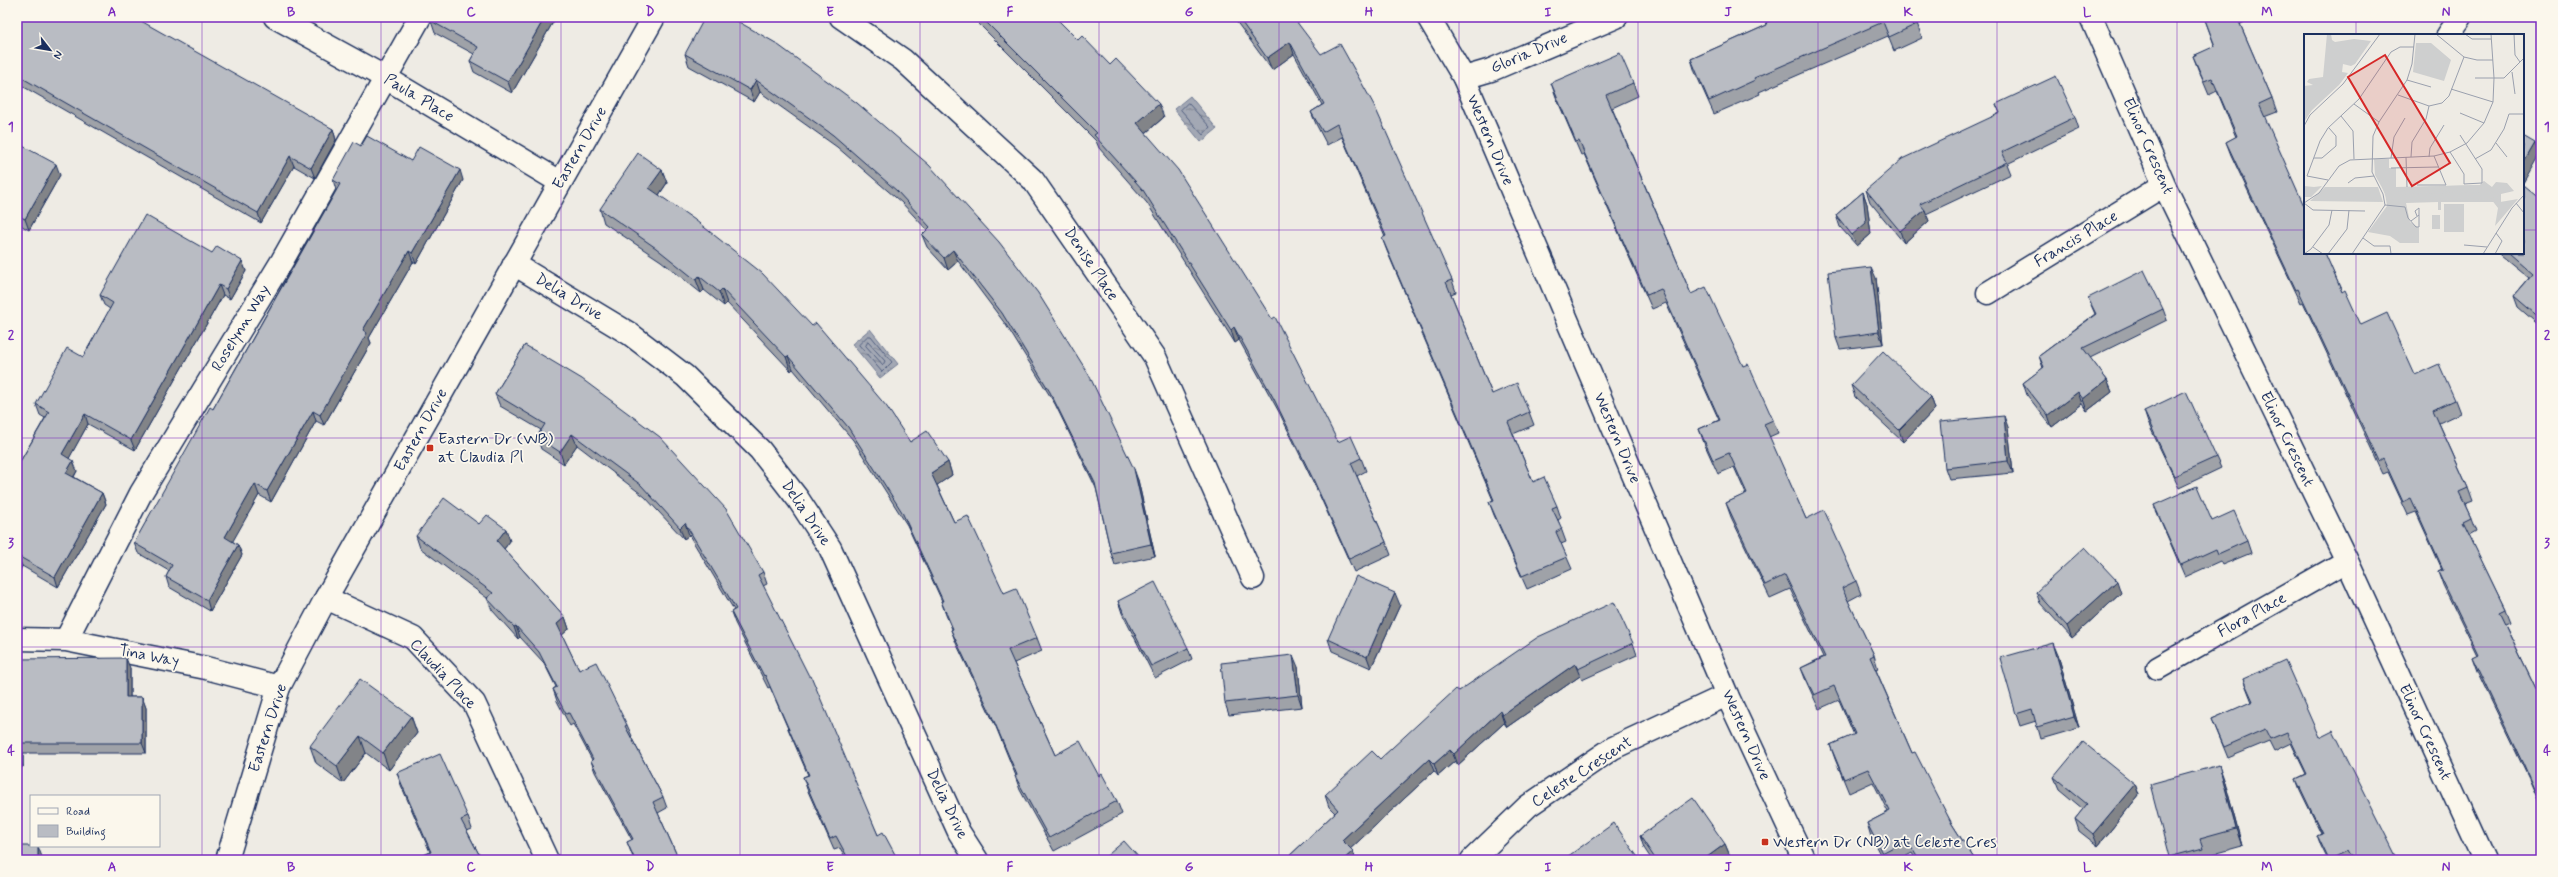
<svg xmlns="http://www.w3.org/2000/svg" width="2558" height="877" font-family="Mynerve,sans-serif">
  <style>
    .water { fill: url(#water-ripples); stroke: #6d7892 }
    .lines { fill: none; stroke-linecap: round; stroke-linejoin: round }
    .shore { stroke: #515f80; stroke-width: 1 }
    .street-casing { stroke: #1b2f5e; stroke-width: 25 }
    .secondary-casing { stroke: #1b2f5e; stroke-width: 25 }
    .street { stroke: #fbf7ec; stroke-width: 22 }
    .secondary { stroke: #fbf7ec; stroke-width: 22 }
    .wall { fill: #9fa2a8; stroke: #1b2f5e }
    .shaded-wall { fill: #828488; stroke: #1b2f5e }
    .building { fill: #b9bcc3; stroke: #1b2f5e }
    .grid { fill: none; stroke: #7b2cbf; stroke-width: 1; stroke-opacity: 0.55 }
    .poi-dot { fill: #c8321e; stroke: #fbf7ec; stroke-width: 1.5 }
    .labels { text-anchor: middle; dominant-baseline: central; stroke-width: 3.5; stroke-linejoin: round; paint-order: stroke }
    .street-label { font-size: 16px; fill: #1b2f5e; stroke: #fbf7ec }
    .poi-label { font-size: 16px; fill: #1b2f5e; stroke: #fbf7ec; text-anchor: start }
    .inset-road { fill: none; stroke: #9aa0ae; stroke-width: 1 }
    .view { fill: #d62828; fill-opacity: 0.15; stroke: #d62828; stroke-width: 2 }
    .inset-edge { fill: none; stroke: #1b2f5e; stroke-width: 2 }
    .neatline { fill: none; stroke: #7b2cbf; stroke-width: 1.5 }
    .grid-label { font-size: 13px; text-anchor: middle; font-weight: bold; fill: #7b2cbf }
  </style>
  <defs>
    <pattern id="water-ripples" width="26" height="14" patternUnits="userSpaceOnUse"><rect width="26" height="14" fill="#a3a8b4"/><path d="M2 4q2-2 4 0t4 0M15 11q2-2 4 0t4 0" fill="none" stroke="#848996"/></pattern>
  </defs>
  <rect width="100%" height="100%" fill="#eeebe4"/>
  <filter id="ink" filterUnits="userSpaceOnUse"><feTurbulence type="fractalNoise" baseFrequency=".025" numOctaves="2"/><feDisplacementMap in="SourceGraphic" scale="8" xChannelSelector="R" yChannelSelector="G"/><feConvolveMatrix kernelMatrix="1 2 1 2 8 2 1 2 1" color-interpolation-filters="sRGB"/></filter>
  <g filter="url(#ink)">
    <path class="water" d="M1190,96L1217,129L1201,142L1174,109Z
      M870,329L898,364L880,378L852,344Z"/>
    <g class="lines">
      <path class="shore" d="M1188,103L1210,127L1203,135L1181,110Z
        M868,336H871L892,362L882,372L859,345Z
        M868,342L885,361L883,365L866,346Z"/>
      <g class="street-casing">
        <path id="street" d="M275,17L386,78L560,182
          M841,17L903,60L1033,180L1155,357L1253,578
          M2091,17L2164,185L2347,561L2484,860
          M2448,35L2461,17
          M1464,78L1491,70L1616,17
          M514,264L630,334L685,376L760,450L798,499L830,548L959,832L977,860
          M1988,293L2164,185
          M326,598L413,638L474,703L547,860
          M17,639L66,640L206,668L279,687
          M66,640L141,493L282,261L420,17
          M2158,668L2347,561
          M1472,860L1528,806L1613,748L1727,695"/>
      </g>
      <g class="secondary-casing">
        <path id="secondary" d="M1428,17L1464,78L1727,695L1804,860
          M227,860L279,687L326,598L654,17"/>
      </g>
      <use href="#street" class="street"/>
      <use href="#secondary" class="secondary"/>
    </g>
    <path class="wall" d="M17,17L333,129L336,140L315,178L294,166L261,223L17,83Z
      M432,17H556L512,93L474,72L470,61L474,54L435,33L431,21L433,19Z
      M972,17H1055L1078,40L1110,65L1164,117L1146,133L1338,442L1361,458L1366,471L1357,476L1386,542L1391,555L1354,572L1319,494L1279,412L1239,340L1235,343L1147,203L1099,148L1096,141Z
      M1233,17H1293L1452,280L1456,292L1451,294L1492,394L1529,412L1534,425L1513,434L1533,482L1557,506L1561,518L1558,520L1566,542L1561,544L1572,569L1527,589L1494,515L1489,502L1493,500L1387,251L1382,238L1385,237L1342,137L1327,145L1316,124L1311,112L1322,105L1294,54L1272,70Z
      M1779,17H1931L1917,23L1922,38L1894,51L1888,36L1759,92L1760,94L1714,114L1695,72L1691,59L1767,25Z
      M2204,17H2249L2250,20L2240,24L2272,98L2277,112L2264,117L2342,292L2361,325L2415,375L2455,400L2460,413L2439,423L2468,488L2473,502L2465,505L2471,518L2476,531L2469,535L2505,609L2510,622L2505,624L2541,699V807L2529,779L2477,671L2472,657L2477,655L2443,585L2438,571L2442,569L2416,512L2408,515L2388,472L2383,474L2303,302L2301,303L2231,155L2226,142L2236,137L2217,91L2209,95L2198,69L2193,56L2215,47Z
      M685,54L857,103L1138,480L1155,556L1115,565L1111,553L1096,488L1055,404L1006,325L958,261L948,270L927,247L922,235L927,230L902,203L837,147L760,92L754,102L689,66Z
      M1551,83H1633L1638,96L1612,108L1691,294L1743,366L1773,420L1778,433L1769,437L1806,519L1856,581L1861,594L1848,601L1874,655L1878,669L1876,670L1912,753L1952,824L1975,860H1916L1912,853L1899,860H1883L1871,837L1867,823L1888,812L1873,782L1849,793L1835,759L1830,745L1854,735L1839,700L1819,709L1806,681L1801,668L1823,657L1790,589L1770,598L1731,517L1726,503L1746,494L1734,467L1718,474L1704,443L1699,429L1719,420L1666,303L1652,309L1584,154L1581,155L1556,97Z
      M1996,104L2075,117L2079,129L2007,164L2011,174L1926,214L1929,221L1904,243L1870,202L1866,190L2000,113Z
      M17,143L60,175L29,230L17,223Z
      M361,146L411,161L463,180L416,264L413,262L369,338L371,343L324,425L316,421L271,502L259,495L232,541L238,545L242,555L210,611L169,587L166,577L169,571L138,553L134,543L213,409L336,190L333,180Z
      M662,170L667,183L659,195L910,442L948,462L952,475L937,485L954,522L1004,593L1037,638L1042,651L1014,663L1055,755L1099,776L1117,801L1122,814L1054,851L1020,790L1015,776H1016L996,727L956,643L951,630L952,629L946,615L941,601H942L907,525L853,440L793,369L791,371L727,303L724,306L704,290L701,293L661,261L604,223L600,209Z
      M1863,192L1867,204L1871,234L1857,246L1840,227L1836,215Z
      M2541,200V327L2518,307L2514,296L2529,278L2501,255L2498,253H2523Z
      M212,253L242,261L246,271L230,299L223,295L135,450L88,424L69,458L77,471L74,477L102,493L106,504L58,587L22,566L17,576V467L45,418L40,415L36,404L83,357L110,309L104,305L100,295Z
      M1876,278L1883,344L1840,349L1836,338Z
      M2088,298L2163,309L2167,320L2090,358L2107,380L2112,392L2087,411L2082,404L2052,427L2027,395L2023,383L2043,368L2039,356L2095,314Z
      M525,345L763,572L767,584L763,586L878,835L898,860H847L840,848L834,850L807,789L803,777L808,775L770,687L768,688L735,623L731,612L734,610L689,535L684,539L645,497L577,445L564,464L541,449L537,437L541,430L500,406L495,394Z
      M1851,385L1931,397L1935,409L1903,442L1855,397Z
      M2144,411L2216,457L2221,468L2179,488L2148,423Z
      M2008,427L2013,473L1949,479L1945,468Z
      M2154,505L2212,521L2247,541L2251,553L2222,565L2220,561L2185,577L2159,517Z
      M479,524L510,541L504,549L565,617L569,629L562,635L579,670L627,725L632,736L631,737L663,797L667,808L658,813L679,860H634L627,842L632,840L595,772L591,761L592,760L573,724L570,726L557,701L553,689L556,687L544,663L520,637L518,639L492,610L487,598L420,548L416,536Z
      M2036,592L2121,593L2072,638L2040,603Z
      M1118,601L1188,648L1192,659L1155,678L1122,613Z
      M1400,605L1371,668L1332,651L1328,639Z
      M1633,643L1637,655L1582,680L1580,676L1507,727L1504,723L1458,765L1455,761L1438,776L1434,771L1350,849L1285,860L1335,813L1329,807L1325,795L1380,759L1459,691Z
      M2058,655L2079,728L2041,739L2036,721L2020,726L2016,714Z
      M17,659L130,668V697H142L146,708V753H23V767H17Z
      M1298,667L1302,707L1229,715L1225,703Z
      M2243,679L2319,737L2398,860H2328L2321,846L2317,835L2321,833L2300,790L2296,779L2306,774L2291,743L2274,751L2269,741L2228,758L2212,719L2252,702Z
      M411,716L417,733L389,770L366,753L343,783L316,763L310,746Z
      M397,773L468,817L472,829L467,831L482,860H425L424,855L430,852L401,785Z
      M2054,777L2135,784L2139,795L2098,846L2079,831L2075,819L2083,809L2059,789Z
      M2225,782L2242,846L2206,856L2207,860H2171L2169,857Z
      M1640,836L1725,844L1730,856L1724,860H1652L1644,848Z"/>
    <path class="shaded-wall" d="M545,17H556L512,93L508,82Z
      M1290,42L1294,54L1272,70L1267,58Z
      M756,80L760,92L754,102L750,90Z
      M1159,104L1164,117L1142,136L1137,123Z
      M333,129L336,140L315,178L311,168Z
      M2535,143L2539,155L2523,183V164Z
      M290,156L294,166L261,223L258,213Z
      M56,164L60,175L29,230L25,219Z
      M460,170L463,180L416,264L412,253Z
      M662,170L667,183L654,202L649,188Z
      M1863,192L1867,204L1871,234L1857,246L1852,235Z
      M1925,210L1929,221L1904,243L1900,231Z
      M953,250L958,261L948,270L944,258Z
      M409,251L413,262L369,338L371,343L324,425L320,415L363,330Z
      M242,261L246,271L230,299L226,289Z
      M1871,267L1876,278L1883,344L1879,332Z
      M699,276L704,290L701,293L696,280Z
      M219,285L223,295L135,450L131,440Z
      M722,289L727,303L724,306L719,292Z
      M1234,327L1239,340L1235,343L1231,330Z
      M788,356L793,369L791,371L786,357Z
      M2107,380L2112,392L2087,411L2083,399Z
      M2078,392L2082,404L2052,427L2048,415Z
      M1931,397L1935,409L1903,442L1899,430Z
      M313,411L316,421L271,502L267,491Z
      M85,414L88,424L66,464L62,454Z
      M2004,416L2008,427L2013,473L2008,461Z
      M572,434L577,445L564,464L560,452Z
      M73,461L77,471L70,483L66,473Z
      M948,462L952,475L936,486L931,473Z
      M1134,469L1138,480L1155,556L1151,544Z
      M255,484L259,495L229,548L225,537Z
      M102,493L106,504L58,587L55,577Z
      M685,523L689,535L684,539L680,528Z
      M506,529L510,541L501,553L497,541Z
      M238,545L242,555L210,611L207,600Z
      M18,556L22,566L17,576V559Z
      M2117,581L2121,593L2072,638L2067,626Z
      M1395,593L1400,605L1371,668L1367,657Z
      M565,617L569,629L561,636L557,624Z
      M516,626L520,637L518,639L514,627Z
      M2053,643L2058,655L2079,728L2074,716Z
      M1293,655L1298,667L1302,707L1298,695Z
      M126,658L130,668V708L126,697Z
      M1575,664L1580,676L1507,727L1502,715Z
      M142,697L146,708V753L142,743Z
      M1500,711L1504,723L1458,765L1454,754Z
      M411,716L417,733L389,770L383,753Z
      M360,736L366,753L343,783L337,766Z
      M20,743L23,753V767L19,757Z
      M1450,750L1455,761L1438,776L1434,764Z
      M1429,759L1434,771L1347,852L1342,840Z
      M2219,765L2225,782L2242,846L2236,829Z
      M2135,784L2139,795L2098,846L2093,834Z
      M1725,844L1730,856L1724,860H1703Z
      M38,846L42,857V860L38,859Z
      M1353,851L1356,860H1343Z
      M1637,856L1639,860H1632Z"/>
    <path class="building" d="M17,17H134L333,129L311,168L290,156L258,213L17,75Z
      M434,17H545L508,82L470,61L478,47L431,21Z
      M705,17H730L774,42L857,103L929,165L999,242L1038,293L1089,375L1134,469L1151,544L1111,553L1095,483L1050,392L1002,313L953,250L944,258L922,235L930,227L897,191L833,135L756,80L750,90L685,54Z
      M981,17H1055L1078,40L1082,36L1110,65L1116,59L1159,104L1137,123L1178,170L1272,319L1275,317L1338,442L1351,436L1361,458L1351,463L1386,542L1349,559L1314,481L1274,399L1234,327L1231,330L1143,190L1094,135L1097,133Z
      M1238,17H1293L1321,54L1340,44L1374,105L1452,280L1446,282L1492,394L1517,383L1529,412L1508,422L1533,482L1544,477L1557,506L1552,508L1562,529L1556,532L1567,557L1522,576L1489,502L1494,500L1382,238L1386,236L1337,124L1323,132L1311,112L1324,104L1290,42L1267,58Z
      M1779,17H1914L1917,24L1889,37L1883,22L1754,78L1755,80L1709,101L1691,59L1767,25L1766,22Z
      M2204,17H2237L2272,98L2259,104L2305,208V253H2325L2342,292L2345,290L2361,325L2387,313L2415,375L2439,364L2455,400L2433,410L2468,488L2459,492L2471,518L2463,522L2505,609L2499,612L2541,699V805L2524,766L2472,657L2478,654L2438,571L2443,569L2411,498L2403,502L2383,458L2379,461L2298,289L2296,290L2226,142L2237,136L2212,78L2204,81L2193,56L2215,46Z
      M1620,53L1633,83L1606,95L1691,294L1706,287L1743,366L1748,364L1773,420L1764,424L1806,519L1824,510L1856,581L1842,588L1874,655L1870,657L1912,753L1915,752L1952,824L1975,860H1919L1907,840L1882,853L1867,823L1890,811L1868,769L1844,779L1830,745L1855,734L1834,686L1814,695L1801,668L1825,657L1785,575L1765,585L1726,503L1747,493L1729,453L1713,460L1699,429L1720,420L1661,289L1647,295L1579,141L1576,142L1551,83Z
      M2056,76L2075,117L2002,152L2007,162L1920,204L1925,210L1900,231L1866,190L1902,159L2000,113L1996,104Z
      M367,136L411,161L419,147L460,170L412,253L409,251L363,330L367,333L320,415L313,411L267,491L255,484L225,537L238,545L207,600L166,577L172,565L134,543L210,407L213,409L340,184L333,180L354,142L361,146Z
      M2523,136L2535,143L2523,164Z
      M17,143L56,164L25,219L17,215Z
      M638,153L662,170L649,188L695,220L762,273L812,326L816,323L887,407L910,442L927,431L948,462L931,473L954,522L968,516L1004,593L1016,588L1037,638L1008,650L1055,755L1080,741L1099,776L1102,774L1117,801L1049,838L1015,776L1017,775L991,714L951,630L953,629L941,601H943L902,512L848,427L788,356L786,357L722,289L719,292L699,276L696,280L656,248L600,209Z
      M2523,185L2541,200V319L2514,296L2533,274L2509,253H2523Z
      M1863,192L1866,223L1852,235L1836,215Z
      M145,215L212,253L217,246L242,261L226,289L219,285L131,440L85,414L62,454L73,461L66,473L102,493L55,577L18,556L17,559V467L49,412L36,404L67,348L83,357L113,303L100,295Z
      M1871,267L1879,332L1836,338L1828,272Z
      M2144,270L2163,309L2083,348L2107,380L2083,399L2078,392L2048,415L2023,383L2044,367L2039,356L2096,314L2088,298Z
      M525,345L582,379L660,437L726,509L763,572L758,575L809,676H811L878,835L883,832L898,860H849L836,836L830,839L803,777L809,775L765,675L764,676L731,612L736,609L685,523L680,528L641,485L572,434L560,452L537,437L545,424L495,394Z
      M1883,351L1931,397L1899,430L1851,385Z
      M2186,391L2216,457L2174,476L2144,411Z
      M2004,416L2008,461L1945,468L1940,422Z
      M2197,486L2212,521L2234,511L2247,541L2218,554L2216,549L2181,565L2154,505Z
      M444,498L479,524L487,515L506,529L497,541L565,617L557,624L579,670L596,662L627,725L625,726L663,797L653,802L679,860H635L627,842L633,839L591,761L593,759L569,713L566,714L553,689L557,687L539,652L516,626L514,627L487,598L493,593L416,536Z
      M2085,547L2117,581L2067,626L2036,592Z
      M1356,576L1395,593L1367,657L1328,639Z
      M1155,582L1188,648L1151,666L1118,601Z
      M1614,602L1633,643L1578,669L1575,664L1502,715L1500,711L1454,754L1450,750L1434,764L1429,759L1342,840L1353,851L1343,860H1285L1338,810L1325,795L1372,751L1380,759L1456,689L1459,691L1538,637Z
      M2053,643L2074,716L2037,727L2032,709L2016,714L2000,658Z
      M1293,655L1298,695L1225,703L1221,663Z
      M126,658V697H142V743H20L19,757H17V659Z
      M2285,660L2319,737L2333,730L2398,860H2352L2347,851L2329,860L2317,835L2322,833L2296,779L2307,774L2287,732L2270,739L2265,729L2224,747L2212,719L2253,701L2243,679Z
      M360,679L411,716L383,753L360,736L337,766L310,746Z
      M2083,742L2135,784L2093,834L2075,819L2087,804L2054,777Z
      M440,754L468,817L461,820L482,860H426L424,855L431,852L397,773Z
      M2219,765L2236,829L2200,839L2203,848L2169,857L2150,784Z
      M1693,798L1725,844L1703,860H1656L1640,836Z
      M1614,823L1637,856L1632,860H1563L1567,857Z
      M1124,841L1141,860H1102Z
      M17,846H38V859H99V860H17Z"/>
  </g>
  <path class="grid" d="M202,17V860M381,17V860M561,17V860M740,17V860M920,17V860M1099,17V860M1279,17V860M1459,17V860M1638,17V860M1818,17V860M1997,17V860M2177,17V860M2356,17V35M17,230H2305M2523,230H2541M2356,253V860M17,438H2541M17,647H2541"/>
  <g class="poi-dot">
    <rect x="426" y="444" width="8" height="8" rx="2"/>
    <rect x="1761" y="838" width="8" height="8" rx="2"/>
  </g>
  <g class="labels">
    <g class="street-label">
      <text transform="translate(1529 53) rotate(-23)">Gloria Drive</text>
      <text transform="translate(419 98) rotate(31)">Paula Place</text>
      <text transform="translate(1490 140) rotate(67)">Western Drive</text>
      <text transform="translate(2148 146) rotate(66)">Elinor Crescent</text>
      <text transform="translate(580 148) rotate(-60)">Eastern Drive</text>
      <text transform="translate(2076 239) rotate(-31)">Francis Place</text>
      <text transform="translate(1091 264) rotate(56)">Denise Place</text>
      <text transform="translate(569 297) rotate(31)">Delia Drive</text>
      <text transform="translate(241 328) rotate(-59)">Roselynn Way</text>
      <text transform="translate(421 430) rotate(-61)">Eastern Drive</text>
      <text transform="translate(1617 438) rotate(67)">Western Drive</text>
      <text transform="translate(2287 439) rotate(64)">Elinor Crescent</text>
      <text transform="translate(806 513) rotate(56)">Delia Drive</text>
      <text transform="translate(2252 615) rotate(-29)">Flora Place</text>
      <text transform="translate(149 656) rotate(11)">Tina Way</text>
      <text transform="translate(443 674) rotate(47)">Claudia Place</text>
      <text transform="translate(268 728) rotate(-72)">Eastern Drive</text>
      <text transform="translate(2425 732) rotate(65)">Elinor Crescent</text>
      <text transform="translate(1746 735) rotate(66)">Western Drive</text>
      <text transform="translate(1582 772) rotate(-33)">Celeste Crescent</text>
      <text transform="translate(947 804) rotate(64)">Delia Drive</text>
    </g>
    <g class="poi-label">
      <text x="438" y="439">Eastern Dr (WB)<tspan x="438" dy="18">at Claudia Pl</tspan></text>
      <text x="1773" y="842">Western Dr (NB) at Celeste Cres</text>
    </g>
  </g>
  <g transform="translate(2304 34)">
    <rect width="220" height="220" fill="#eeebe4"/>
    <path d="M112,9H127L147,26L140,47L109,38ZM70,125H85V134H92V153L176,151L180,147L188,153L192,148L203,149L210,157L197,160V168H137V176H134V168L102,169L106,188L115,194V209H96L86,202L64,198L83,172L81,159L71,141ZM21,153H74L79,168L6,167Z" fill="#cecfcf"/>
    <path d="M23,0H27L28,6L31,8L50,5L67,7L51,30L47,32L39,30L38,38L44,39L35,51L8,76L0,88V52L9,51L3,48L5,45L19,43ZM180,147L183,152L179,160L176,158L105,160L106,155L110,153L176,151ZM0,152L10,153L18,152L7,163H1ZM78,153H100L102,161L82,163ZM196,161V168L214,165L191,192L194,174L187,165Z" fill="#cecfcf"/>
    <path d="M140,170H160V198H140ZM128,181H136V195H128Z" fill="#cecfcf"/>
    <path class="inset-road" d="M132,0L160,23L173,26H189M161,0L168,5H187M210,0L211,21L216,28M208,38L211,60M171,44H200L220,24M103,46L127,53M147,55L189,68M94,61L125,72L138,69L145,62L160,23M50,70L75,88M156,79L180,89M37,82L49,97L50,125M0,92L6,81L39,50L76,0M192,109L203,123M146,118L160,140V150L178,149V135L156,101M102,123L103,153M107,123L108,108L122,85L125,72M125,123L126,114L140,91M10,124H18L32,112V102L25,94M87,124L90,103L101,84M171,125L187,116L200,95L205,80H220M87,134L134,133M24,146L3,142L16,107L24,94L55,65L87,18L96,13H110M44,149L51,144L70,142M113,151H142L130,122M212,169L220,179V201M81,171L101,173L104,184L112,193H115V181M61,177L9,176L0,169L15,159L35,132L46,126L130,122L146,118L163,109L180,89L189,68L190,44L187,0M107,187L115,181V174L111,177L113,182M59,204L70,212H86L87,220M160,211L183,213M9,213L19,220M0,220L7,215L25,191L28,176M24,220L43,195L45,176M48,220L81,171L79,160L68,138L69,102L75,88L103,46L108,30L111,0M179,220L208,174L220,161M191,220L198,207L192,199"/>
    <path class="view" d="M81,21L146,129L108,152L44,43Z"/>
    <rect width="220" height="220" class="inset-edge"/>
  </g>
  <rect width="2558" height="877" fill="none" stroke="#fbf7ec" stroke-width="44"/>
  <rect x="30" y="795" width="130" height="52" fill="#fbf7ec" stroke="#a1a7b3"/>
  <rect x="38" y="808" width="20" height="6" fill="#fbf7ec" stroke="#a1a7b3"/>
  <text x="66" y="815" font-size="12" fill="#1b2f5e">Road</text>
  <rect x="38" y="825" width="20" height="12" fill="#b9bcc3" stroke="#a1a7b3"/>
  <text x="66" y="835" font-size="12" fill="#1b2f5e">Building</text>
  <g transform="translate(50 50) rotate(121)" stroke="#fbf7ec" stroke-width="3" paint-order="stroke">
  <path d="M0-3L7 15L0 10L-7 15Z" fill="#1b2f5e"/>
  <text y="-6" font-size="11" font-weight="bold" text-anchor="middle" fill="#1b2f5e">N</text>
  </g>
  <rect x="22" y="22" width="2514" height="833" class="neatline"/>
  <g class="grid-label">
    <text x="112" y="16">A</text>
    <text x="291" y="16">B</text>
    <text x="471" y="16">C</text>
    <text x="650" y="16">D</text>
    <text x="830" y="16">E</text>
    <text x="1010" y="16">F</text>
    <text x="1189" y="16">G</text>
    <text x="1369" y="16">H</text>
    <text x="1548" y="16">I</text>
    <text x="1728" y="16">J</text>
    <text x="1908" y="16">K</text>
    <text x="2087" y="16">L</text>
    <text x="2267" y="16">M</text>
    <text x="2446" y="16">N</text>
    <text x="11" y="131">1</text>
    <text x="2547" y="131">1</text>
    <text x="11" y="339">2</text>
    <text x="2547" y="339">2</text>
    <text x="11" y="547">3</text>
    <text x="2547" y="547">3</text>
    <text x="11" y="755">4</text>
    <text x="2547" y="755">4</text>
    <text x="112" y="871">A</text>
    <text x="291" y="871">B</text>
    <text x="471" y="871">C</text>
    <text x="650" y="871">D</text>
    <text x="830" y="871">E</text>
    <text x="1010" y="871">F</text>
    <text x="1189" y="871">G</text>
    <text x="1369" y="871">H</text>
    <text x="1548" y="871">I</text>
    <text x="1728" y="871">J</text>
    <text x="1908" y="871">K</text>
    <text x="2087" y="871">L</text>
    <text x="2267" y="871">M</text>
    <text x="2446" y="871">N</text>
  </g>
</svg>
